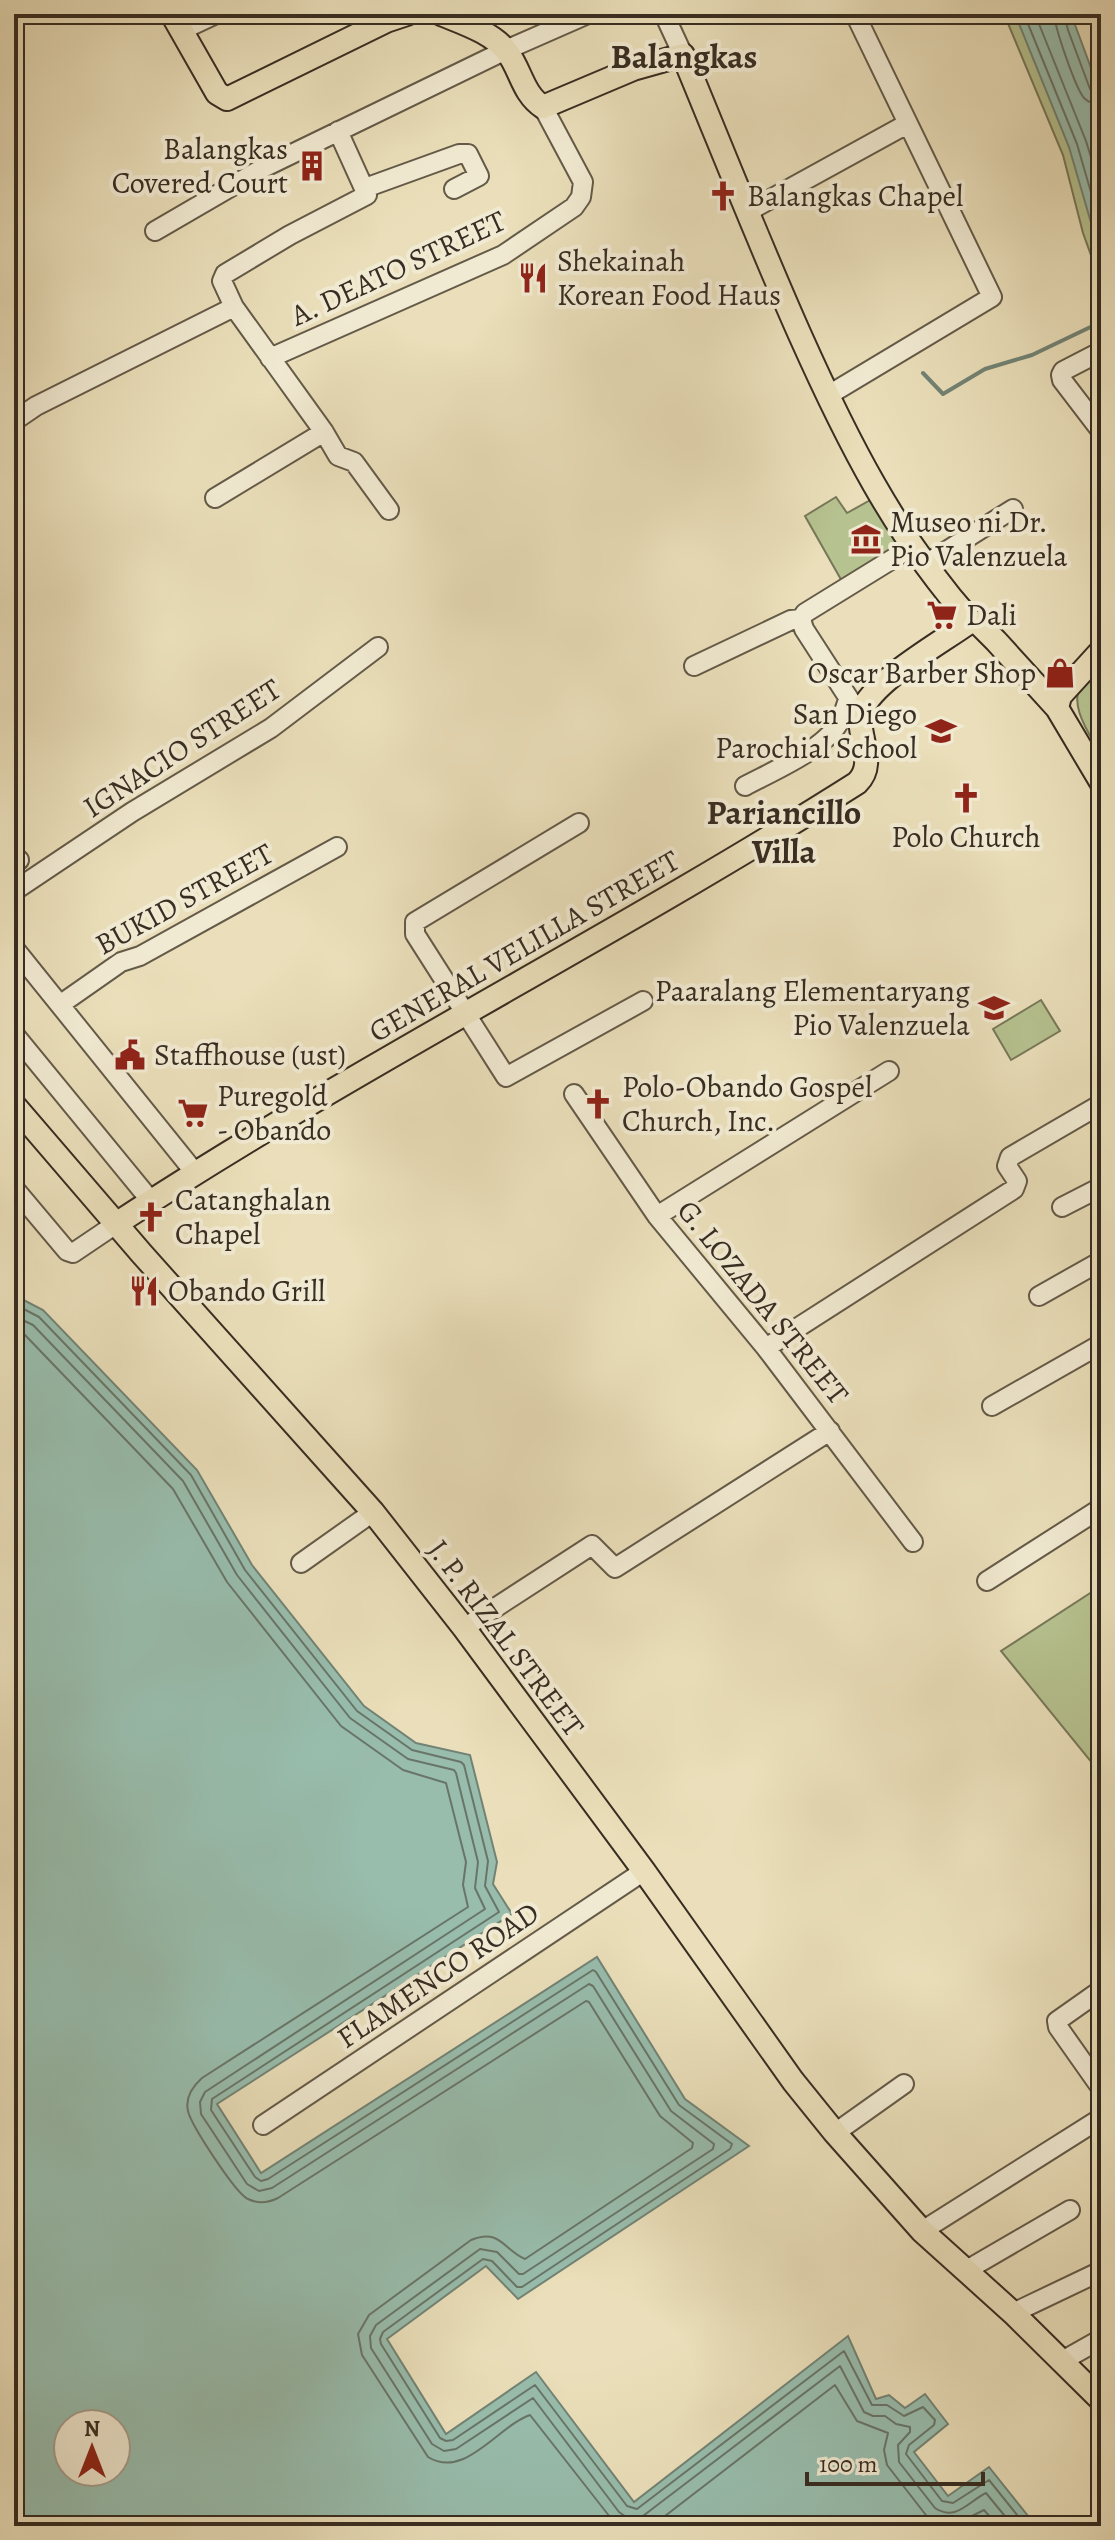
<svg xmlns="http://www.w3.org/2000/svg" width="1115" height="2540" font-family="Alegreya,serif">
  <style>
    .green { fill: #b6c290; stroke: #777859; stroke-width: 2 }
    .water { fill: #98bdad; stroke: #728375; stroke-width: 2; fill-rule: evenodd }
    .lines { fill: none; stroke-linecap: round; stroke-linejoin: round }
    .shore { stroke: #687568; stroke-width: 2 }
    .stream { stroke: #728375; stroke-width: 4 }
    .minor-casing { stroke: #645a48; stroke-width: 22 }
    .major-casing { stroke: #382d22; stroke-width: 26 }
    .minor { stroke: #f1ead2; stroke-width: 18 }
    .major { stroke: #eadfba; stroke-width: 22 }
    .labels { text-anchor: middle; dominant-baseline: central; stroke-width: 8; stroke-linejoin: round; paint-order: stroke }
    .poi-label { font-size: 30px; fill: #382d22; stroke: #f1ead2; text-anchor: start }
    .street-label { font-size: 30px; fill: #382d22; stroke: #f1ead2 }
    .quarter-label { font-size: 34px; font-weight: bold; fill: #382d22; stroke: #f1ead2 }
  </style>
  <rect width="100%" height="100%" fill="#eadfba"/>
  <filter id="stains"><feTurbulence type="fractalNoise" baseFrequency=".0025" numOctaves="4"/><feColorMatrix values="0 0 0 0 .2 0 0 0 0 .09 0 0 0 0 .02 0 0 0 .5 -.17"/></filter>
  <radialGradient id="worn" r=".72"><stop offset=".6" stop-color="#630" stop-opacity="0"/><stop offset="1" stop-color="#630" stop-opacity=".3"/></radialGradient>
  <path class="green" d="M1004,14H1015L1075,150L1101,257V283L1083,233L1063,155Z
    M836,497L847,513L874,498L903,545L843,583L805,516Z
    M1101,665V755C1091,736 1067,705 1082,683C1086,676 1095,670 1101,665Z
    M1041,1000L1060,1031L1011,1060L993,1029Z
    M1101,1586V1774L1001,1651Z"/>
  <path class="water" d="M1015,14H1071L1101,95V257L1069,147Z
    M14,1295L43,1310L197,1470L252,1565L364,1706L416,1743L470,1755L497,1862L493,1884L512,1914L217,2104L261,2173L597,1957L685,2099L749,2146L518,2299L486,2266L387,2339L446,2434L536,2372L634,2502L848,2336L876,2399L889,2395L905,2408L925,2394L948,2424L914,2452L948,2496L989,2467L1036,2526H14ZM68,2424H116V2472H68Z"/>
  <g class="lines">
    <path class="shore" d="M1024,14L1077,144L1101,227
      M1035,14L1086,141L1101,190
      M1054,14C1055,28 1075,87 1084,98C1089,103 1094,104 1101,104
      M1064,14L1068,30L1090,89L1095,93L1101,94
      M14,1304L39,1317L191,1475L245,1570L357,1711L412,1750L461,1762L464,1765L488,1861L485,1886L499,1912L212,2099L211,2110L255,2177L261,2181L268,2179L593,1970L596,1972L679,2105L732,2144L730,2149L522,2287H517L492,2261L483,2259L383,2332L380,2339L381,2344L440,2438L446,2441L453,2440L535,2385L627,2506L637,2509L844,2351L872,2405H887L904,2416L923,2407L935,2420L934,2425L909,2445L906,2454L942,2501L953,2503L989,2480L1026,2526
      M14,1316L33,1325L183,1481L237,1575L350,1718L408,1759L454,1770L456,1773L478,1862L475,1888L485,1909L205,2092L200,2102L201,2114L247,2184L259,2191L272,2188L589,1984L593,1986L671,2111L714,2144L713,2149L523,2274H519L497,2252L480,2249L376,2325L370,2336L371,2348L432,2444L444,2451L456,2449L533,2398L619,2512L629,2519H639L840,2366L864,2412L873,2416H885L896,2424L910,2427V2432L898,2445L899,2462L935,2508C956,2522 969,2501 986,2493L1013,2526
      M14,1329L25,1335L173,1489L227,1582L341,1726L403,1770L446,1783L466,1862L463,1885L468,1907L202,2078C192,2087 185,2098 188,2111C191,2125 236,2194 248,2199C258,2204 268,2203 278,2198L586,2001L589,2002L660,2116L693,2143L692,2148L525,2259C503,2250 501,2228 471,2240L369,2315L358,2334L362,2355L428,2457C465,2480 498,2426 530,2415L617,2526
      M652,2526L835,2385L857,2421L888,2433L884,2450L887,2465L929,2519L941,2525H954L984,2510L998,2526"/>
    <path class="stream" d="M923,373L943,394L985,369L1032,355L1101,322"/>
    <g class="minor-casing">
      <path id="minor" d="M664,14L683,55
        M182,30L216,14
        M338,131L367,195L290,235L225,274L222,281L234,307L324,432L338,456L354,462L389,510
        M365,188L459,154H468L479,176L454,189
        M747,212L907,124
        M155,231L265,167L506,50L588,14
        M1101,354L1094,355L1063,371L1061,375L1062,380L1101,431
        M270,358L503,255L574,207L581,197L583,182L543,107
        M827,396L992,297L855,14
        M14,421L36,406L234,307
        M215,498L324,432
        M924,565L1013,509
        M801,619L805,613L912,547
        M801,619L804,629L855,708
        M694,666L791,620L801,619
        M745,786C771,772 823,750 838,724C843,717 845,708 848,700
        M579,823L415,922V934L506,1077L643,1001
        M14,863L19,860
        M14,891L132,812L271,728L378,647
        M14,948L196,1174
        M61,1004L121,962L140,956L337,847
        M14,1034L151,1201
        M574,1094L657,1216L766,1348L913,1542
        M14,1188L67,1251L73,1253L116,1224
        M1062,1207L1101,1187
        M657,1216L889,1071
        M1039,1296L1101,1261
        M766,1348L1014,1189L1017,1181L1007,1166L1010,1157L1101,1104
        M992,1406L1101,1344
        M301,1563L373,1512
        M987,1581L1101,1508
        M464,1628L592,1545L615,1568L830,1431
        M1101,1990L1057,2021L1058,2027L1101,2088
        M263,2125L644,1871
        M835,2133L904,2084
        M922,2231L1101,2118
        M965,2271L1070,2210
        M1013,2313L1101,2271
        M1062,2361L1101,2339"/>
    </g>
    <g class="major-casing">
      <path id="major" d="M172,14L217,93L227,99L386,21L407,14
        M441,14C463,23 494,33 508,53C521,71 523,94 543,107L633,69L683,55C722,149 759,243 800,335C846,438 895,536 971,621L979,624L996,641L1057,708L1101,782
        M1057,708L1060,696L1101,651
        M14,1105L142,1254L373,1512L464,1628L644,1871L793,2081L835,2133L922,2231L1013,2313L1101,2400
        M116,1224C357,1066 614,937 857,783C880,761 851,730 864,706C881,676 942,642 971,621"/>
    </g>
    <use href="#minor" class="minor"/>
    <use href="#major" class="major"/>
  </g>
  <defs>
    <g id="building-bare" transform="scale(2.4)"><path d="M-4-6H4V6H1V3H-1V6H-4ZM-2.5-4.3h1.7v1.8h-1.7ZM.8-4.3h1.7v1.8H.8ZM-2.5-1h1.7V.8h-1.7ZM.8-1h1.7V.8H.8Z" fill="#8f2418" stroke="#f1ead2" stroke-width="2.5" paint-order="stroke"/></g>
    <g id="church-bare" transform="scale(2.4)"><path d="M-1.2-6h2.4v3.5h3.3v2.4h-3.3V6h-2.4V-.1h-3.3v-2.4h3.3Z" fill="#8f2418" stroke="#f1ead2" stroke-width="2.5" paint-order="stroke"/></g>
    <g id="restaurant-bare" transform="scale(2.4)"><path d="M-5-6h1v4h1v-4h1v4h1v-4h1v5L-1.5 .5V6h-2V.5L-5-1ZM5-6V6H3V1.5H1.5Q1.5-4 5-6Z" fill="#8f2418" stroke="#f1ead2" stroke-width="2.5" paint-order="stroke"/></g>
    <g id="museum-bare" transform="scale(2.4)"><path d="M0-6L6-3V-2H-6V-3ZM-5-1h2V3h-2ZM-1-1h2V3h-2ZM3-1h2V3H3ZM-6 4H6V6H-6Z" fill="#8f2418" stroke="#f1ead2" stroke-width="2.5" paint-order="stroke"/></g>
    <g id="supermarket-bare" transform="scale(2.4)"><path d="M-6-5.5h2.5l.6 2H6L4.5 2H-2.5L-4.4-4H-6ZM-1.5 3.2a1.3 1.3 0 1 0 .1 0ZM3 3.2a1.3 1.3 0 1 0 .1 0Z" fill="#8f2418" stroke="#f1ead2" stroke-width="2.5" paint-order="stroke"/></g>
    <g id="shop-bare" transform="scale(2.4)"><path d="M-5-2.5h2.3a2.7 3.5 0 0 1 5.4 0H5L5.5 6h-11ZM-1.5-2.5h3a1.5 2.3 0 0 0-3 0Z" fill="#8f2418" stroke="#f1ead2" stroke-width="2.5" paint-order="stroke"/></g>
    <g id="school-bare" transform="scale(2.4)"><path d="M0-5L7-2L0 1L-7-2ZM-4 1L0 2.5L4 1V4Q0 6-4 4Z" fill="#8f2418" stroke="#f1ead2" stroke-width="2.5" paint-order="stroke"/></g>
    <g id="civic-bare" transform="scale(2.4)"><path d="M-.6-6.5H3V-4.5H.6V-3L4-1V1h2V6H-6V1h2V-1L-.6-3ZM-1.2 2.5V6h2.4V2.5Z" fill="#8f2418" stroke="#f1ead2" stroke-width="2.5" paint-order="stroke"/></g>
  </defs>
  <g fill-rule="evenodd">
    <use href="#building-bare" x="312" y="166"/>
    <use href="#church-bare" x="723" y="196"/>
    <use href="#restaurant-bare" x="533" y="278"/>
    <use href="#museum-bare" x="866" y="539"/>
    <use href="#supermarket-bare" x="942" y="615"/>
    <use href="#shop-bare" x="1060" y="673"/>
    <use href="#school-bare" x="941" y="731"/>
    <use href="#church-bare" x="966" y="798"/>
    <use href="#school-bare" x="994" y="1008"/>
    <use href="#civic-bare" x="130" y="1055"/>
    <use href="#church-bare" x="598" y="1104"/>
    <use href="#supermarket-bare" x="193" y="1113"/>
    <use href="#church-bare" x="151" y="1217"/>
    <use href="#restaurant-bare" x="144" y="1291"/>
  </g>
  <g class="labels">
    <g class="poi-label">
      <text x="288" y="149" text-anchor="end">Balangkas<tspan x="288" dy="34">Covered Court</tspan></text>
      <text x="747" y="196">Balangkas Chapel</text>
      <text x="557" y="261">Shekainah<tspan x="557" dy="34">Korean Food Haus</tspan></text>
      <text x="890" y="522">Museo ni Dr.<tspan x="890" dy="34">Pio Valenzuela</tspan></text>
      <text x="966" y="615">Dali</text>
      <text x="1036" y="673" text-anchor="end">Oscar Barber Shop</text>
      <text x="917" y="714" text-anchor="end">San Diego<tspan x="917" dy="34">Parochial School</tspan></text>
      <text x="966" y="837" text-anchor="middle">Polo Church</text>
      <text x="970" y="991" text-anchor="end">Paaralang Elementaryang<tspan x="970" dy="34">Pio Valenzuela</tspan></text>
      <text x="154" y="1055">Staffhouse (ust)</text>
      <text x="622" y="1087">Polo-Obando Gospel<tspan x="622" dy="34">Church, Inc.</tspan></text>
      <text x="217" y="1096">Puregold<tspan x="217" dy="34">- Obando</tspan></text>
      <text x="175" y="1200">Catanghalan<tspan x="175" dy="34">Chapel</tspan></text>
      <text x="168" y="1291">Obando Grill</text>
    </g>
    <g class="street-label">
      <text transform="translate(398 268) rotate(-25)">A. DEATO STREET</text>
      <text transform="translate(182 748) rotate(-33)">IGNACIO STREET</text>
      <text transform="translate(184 899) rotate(-29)">BUKID STREET</text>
      <text transform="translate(524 946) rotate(-30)">GENERAL VELILLA STREET</text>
      <text transform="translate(763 1302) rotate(51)">G. LOZADA STREET</text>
      <text transform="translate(506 1638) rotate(53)">J. P. RIZAL STREET</text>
      <text transform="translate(438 1975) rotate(-34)">FLAMENCO ROAD</text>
    </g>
    <g class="quarter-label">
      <text x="684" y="56">Balangkas</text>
      <text x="784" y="812">Pariancillo<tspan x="784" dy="39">Villa</tspan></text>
    </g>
  </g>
  <rect width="1115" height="2540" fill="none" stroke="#eadfba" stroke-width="48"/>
  <rect x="16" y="16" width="1083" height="2508" fill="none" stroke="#382d22" stroke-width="4"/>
  <rect x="24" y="24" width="1067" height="2492" fill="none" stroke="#382d22" stroke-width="2"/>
  <g transform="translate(92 2448)"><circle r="38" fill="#f1ead2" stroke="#a79e8c" stroke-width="2"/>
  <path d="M0-6L14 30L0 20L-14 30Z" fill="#8f2418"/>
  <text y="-12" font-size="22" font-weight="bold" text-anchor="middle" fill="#382d22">N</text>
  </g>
  <path d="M807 2472v12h176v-12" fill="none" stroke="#382d22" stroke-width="4"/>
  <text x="819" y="2472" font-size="24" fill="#382d22" stroke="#f1ead2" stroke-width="6" paint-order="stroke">100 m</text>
  <rect width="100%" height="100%" filter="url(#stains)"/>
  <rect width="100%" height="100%" fill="url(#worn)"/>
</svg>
